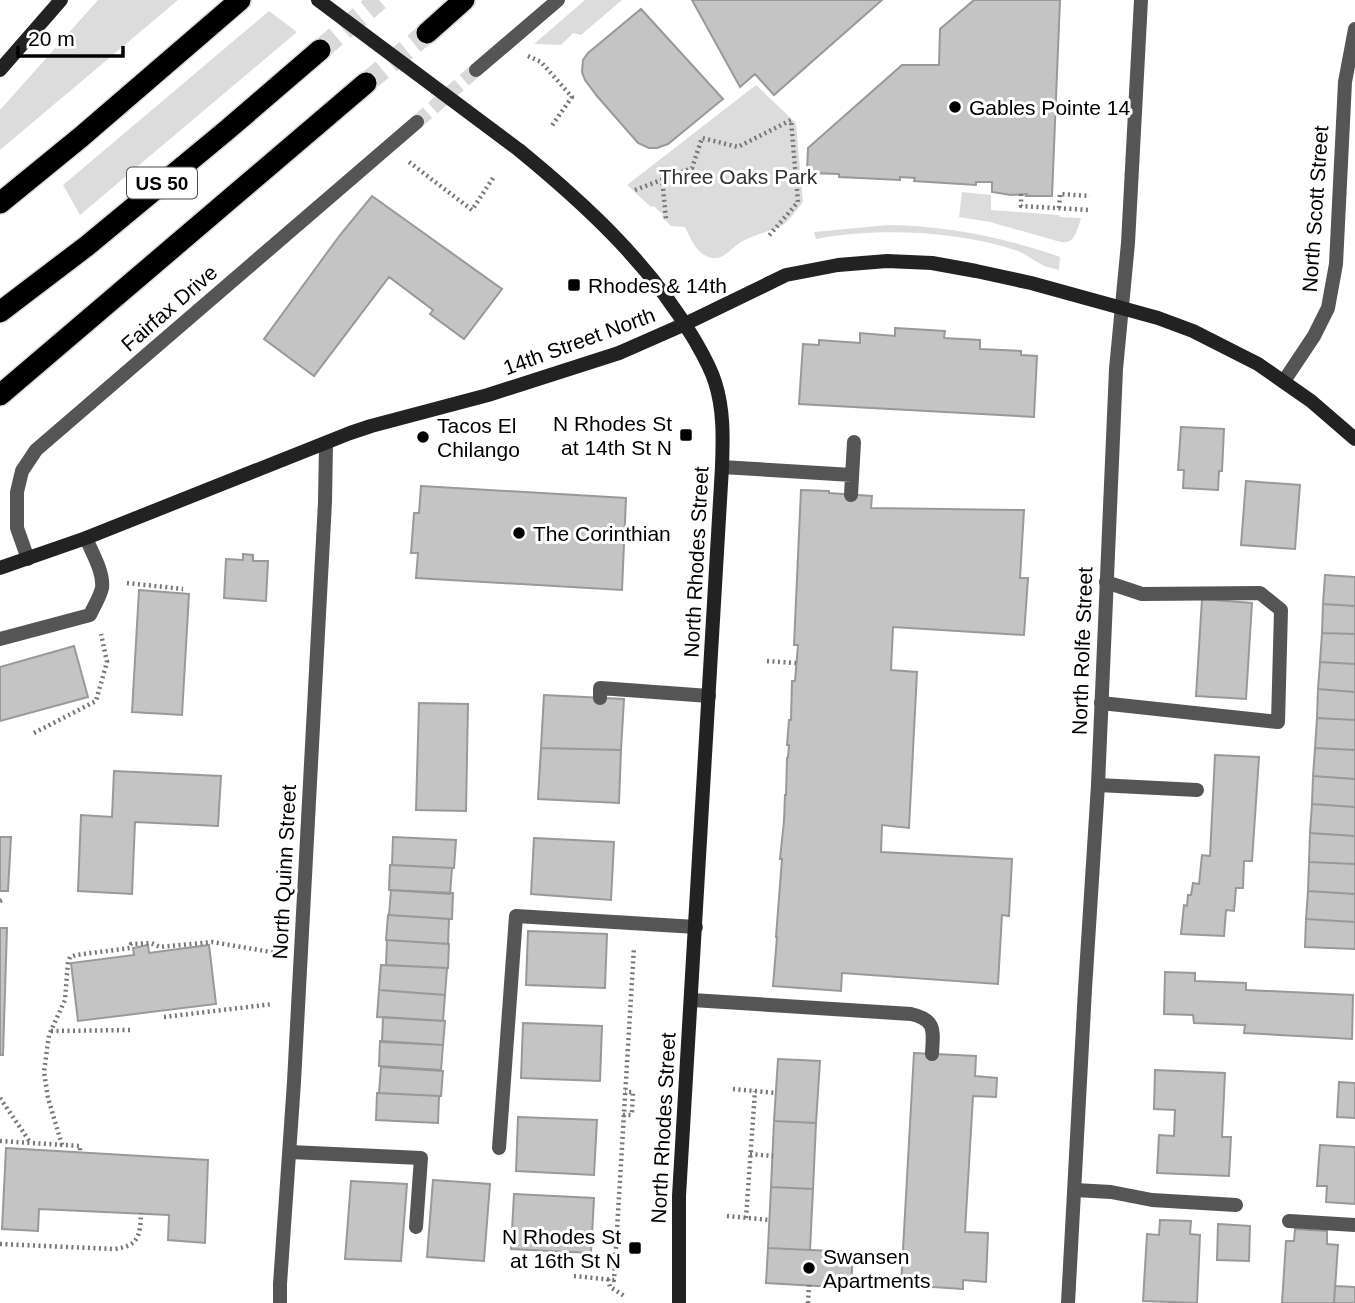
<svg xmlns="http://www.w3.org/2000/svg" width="1355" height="1303" font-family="Arial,sans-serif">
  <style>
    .green { fill: #dcdcdc }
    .building { fill: #c4c4c4; stroke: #999; stroke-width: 2 }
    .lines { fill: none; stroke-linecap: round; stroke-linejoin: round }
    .street-tunnel { stroke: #d9d9d9; stroke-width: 14; stroke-dasharray: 14 7; stroke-linecap: butt }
    .highway-tunnel { stroke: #d9d9d9; stroke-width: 21; stroke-dasharray: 21 10; stroke-linecap: butt }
    .highway-casing { stroke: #dbdbdb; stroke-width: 24 }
    .path { stroke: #777; stroke-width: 4.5; stroke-dasharray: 2 3.5; stroke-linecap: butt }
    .lane { stroke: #555; stroke-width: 14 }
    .street { stroke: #555; stroke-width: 14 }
    .secondary { stroke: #222; stroke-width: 14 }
    .highway { stroke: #000; stroke-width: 21 }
    .secondary-bridge { stroke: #222; stroke-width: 14 }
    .poi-dot { fill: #000; stroke: #fff; stroke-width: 2.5 }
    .labels { text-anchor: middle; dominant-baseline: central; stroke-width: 6; stroke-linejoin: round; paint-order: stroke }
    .shield { fill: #fff; stroke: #4c4c4c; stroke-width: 2 }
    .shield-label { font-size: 19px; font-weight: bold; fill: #000 }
    .poi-label { font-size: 21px; fill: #000; stroke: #fff; text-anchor: start }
    .park-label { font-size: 21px; fill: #333; stroke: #fff }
    .street-label { font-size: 21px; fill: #000; stroke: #fff }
  </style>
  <rect width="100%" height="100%" fill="#fff"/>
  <path class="green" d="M98,0H178L0,150V110Z
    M585,0H622L581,35L573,33L561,45L534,44Z
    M269,11L297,32L80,215L63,185Z
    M756,85L796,123L803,202C797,209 789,222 781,226C768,232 753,235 741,242C731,248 725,259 713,258C697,256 691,239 685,227L671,226L662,217L663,215L654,206L651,207L627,185Z
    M962,192L991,195V210L1059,215L1060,217L1081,218L1080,222C1075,235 1074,246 1057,241L990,222L959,217Z
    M888,225C947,226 1004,237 1060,257L1059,270C1052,268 1045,267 1039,263C1031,259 1024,253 1015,250C958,231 875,227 816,239L814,232Z"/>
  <path class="building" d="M692,0H882L774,95L755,74L740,87Z
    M974,0H1060L1052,196H1026L1027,194L1011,195L992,192V182H976V185L914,181L915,178L900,177V180L839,177V174L807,173L808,148L902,65H939L940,29Z
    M641,9L723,99L668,144L657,148H649L638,143L597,96L585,80L582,72L583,60L588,53Z
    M372,196L502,289L464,339L430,314L433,310L389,277L314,376L264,339L340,235Z
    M895,328L945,331L944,338L980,340V349L1021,351V355L1037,356L1034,417L799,404L803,344L819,345V340L860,343V333L895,336Z
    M1181,427L1224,429L1222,471H1219L1218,490L1183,488L1184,470H1178Z
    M1246,481L1300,485L1295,549L1241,545Z
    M421,486L626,498L622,590L416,578L418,553H411L414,513H419Z
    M801,490L829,491V493L872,496L871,508L1024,510L1020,578H1028L1024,635L893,627L891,670L917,672L909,828L882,825L881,852L1012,859L1009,916L1002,915L998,984L842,973L841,991L773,986L777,937H776L782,859H780L784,821L785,795H786L787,758L788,757L789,745H787L789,720H791L792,681H795L798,645H794Z
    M243,554L253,555V561H268L266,601L224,598L226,559L243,560Z
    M1325,575L1355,577V606L1323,604Z
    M139,590L189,594L182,715L132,712Z
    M1202,599L1252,603L1246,699L1196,696Z
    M1323,604L1355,606V634L1322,633Z
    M1322,633L1355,634V664L1320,662Z
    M74,646L88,697L0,721V667Z
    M1320,662L1355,664V692L1318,689Z
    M1318,689L1355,692V720L1317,718Z
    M544,695L624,699L621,750L541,748Z
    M419,703L468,704L466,811L416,810Z
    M1317,718L1355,720V750L1315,748Z
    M541,748L621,750L619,803L538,799Z
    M1315,748L1355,750V779L1313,776Z
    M1215,755L1259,757L1252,861H1244L1243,888H1236L1234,911L1226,910L1224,936L1181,934L1184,905L1187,906L1188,895H1191L1193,883L1199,884L1202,855L1210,856Z
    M114,771L221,776L218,826L135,822L132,894L78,891L81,815L112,817Z
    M1313,776L1355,779V807L1312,804Z
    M1312,804L1355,807V836L1310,833Z
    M1310,833L1355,836V864L1309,862Z
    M0,837H11L8,891H0Z
    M393,837L456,840L454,868L392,865Z
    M534,838L614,842L611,900L531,894Z
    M1309,862L1355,864V894L1308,891Z
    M390,865L452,868L450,894L389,890Z
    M391,890L453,893L452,919L389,915Z
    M1308,891L1355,894V922L1306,919Z
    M388,915L449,919L448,944L386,940Z
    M1306,919L1355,922V949L1305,947Z
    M0,928H7L3,1055H0Z
    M528,931L607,934L605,988L526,985Z
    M387,940L449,944L448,968L386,965Z
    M148,945L149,953L209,945L216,1004L78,1021L71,963L134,955L133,948Z
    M381,965L447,968L445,995L379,990Z
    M1165,972L1195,973V981L1246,983V990L1353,995L1352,1039L1244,1033L1245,1025L1194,1023L1193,1015L1164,1014Z
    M379,990L445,995L443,1021L377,1017Z
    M383,1017L445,1021L443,1045L382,1042Z
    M523,1023L602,1026L600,1081L521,1078Z
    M380,1041L443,1045L441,1070L379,1066Z
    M914,1053L976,1056L975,1076L997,1078L996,1097L973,1096L965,1232L988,1233L986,1282L963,1280V1289L901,1285Z
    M778,1059L820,1061L816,1123L774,1121Z
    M381,1067L443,1071L441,1096L379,1093Z
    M1155,1070L1225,1073L1222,1137H1231L1229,1176L1157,1173L1159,1135L1174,1136L1175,1110L1154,1109Z
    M1339,1082L1355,1083V1118L1337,1117Z
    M377,1093L439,1096L438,1123L376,1120Z
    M518,1117L597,1120L594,1175L516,1171Z
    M774,1121L816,1123L813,1189L771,1187Z
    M1320,1145L1355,1147V1204L1326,1202L1327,1186H1317Z
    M6,1148L208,1160L205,1243L168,1240L169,1215L39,1209L38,1231L2,1229Z
    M433,1180L490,1184L484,1261L427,1257Z
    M351,1181L407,1184L401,1261L345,1259Z
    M771,1187L813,1189L810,1250L768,1248Z
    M514,1194L594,1198L591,1253L511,1249Z
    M1160,1220L1191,1221L1190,1234L1200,1235L1197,1303L1143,1301L1147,1234L1159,1235Z
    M1218,1224L1250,1226L1249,1261L1217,1260Z
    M1295,1229L1327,1231V1244L1338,1245L1334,1303H1282L1286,1241H1294Z
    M768,1248L853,1252L851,1288L766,1283Z
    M1335,1286L1355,1287V1303H1334Z"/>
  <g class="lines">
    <path class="street-tunnel" d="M417,122L476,70"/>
    <path class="highway-tunnel" d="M320,50L379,0
      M366,83L427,33"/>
    <g class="highway-casing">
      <path id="highway" d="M427,33L464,0
        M0,203L81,137L240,0
        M0,312L88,245L227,130L320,50
        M0,395L366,83"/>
    </g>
    <path class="path" d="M528,56L541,62L572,97L551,127
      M409,162L472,210L493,178
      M661,167L666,219
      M635,190L692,168L702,138L738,147L791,120L798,202L767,238
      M1021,194V206L1089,210
      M1059,208L1060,194L1090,196
      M127,583L183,589
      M767,661L796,663
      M34,733L96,701L107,662L101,634
      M0,901L5,899
      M164,1017L273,1004
      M51,1031L132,1030
      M733,1089L776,1093
      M0,1098L30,1142
      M623,1115H631L632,1112L633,1092H625
      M0,1141L80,1146V1152
      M62,1145L48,1098L44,1072L49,1035L65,1000L68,962L70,957L76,955L130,948L131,944L151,943L160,947L212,942L277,953
      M750,1154L773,1156
      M727,1216L769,1220
      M746,1218L755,1091
      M0,1244L114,1249C139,1246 140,1236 141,1213
      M574,1276L614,1280L634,947
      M608,1279L610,1287L626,1297
      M808,1303L809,1285"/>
    <path class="lane" d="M722,467L852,475
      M851,495L854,442
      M0,639L90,615C94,606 100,597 102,588C104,572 92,553 86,538
      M600,698V688L709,696
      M1101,703L1278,722L1281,610L1260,593L1142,594L1106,582
      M1098,785L1197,790
      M692,1000L911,1014C937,1020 933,1031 932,1054
      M499,1148L516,916L696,927
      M290,1152L421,1158L416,1227
      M1075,1190L1111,1192L1152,1200L1236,1205
      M1289,1221L1355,1225"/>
    <path class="street" d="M476,70L558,0
      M1284,381L1314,336L1328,308L1336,264L1345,82L1355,29
      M28,559L17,528V492L22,471L36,450L417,122
      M280,1303V1284L294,1082L325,502L326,444
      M1068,1303L1085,989L1098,785L1116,369L1128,243L1141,0"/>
    <path class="secondary" d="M0,70L61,0
      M519,150C585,204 650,264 694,339C702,353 710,366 715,382C724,410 723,438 722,467L679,1196V1303
      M0,568L86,538L350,433L371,426L488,395L619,353L685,324L786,275L838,265L887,261L932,263L976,271L1031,283L1158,318L1193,331L1258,364L1311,401L1355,439"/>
    <use href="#highway" class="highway"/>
    <path class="secondary-bridge" d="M318,0L519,150"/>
  </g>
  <g class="poi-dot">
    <circle cx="955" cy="107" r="7"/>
    <rect x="567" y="278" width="14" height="14" rx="3.5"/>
    <rect x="679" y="428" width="14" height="14" rx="3.5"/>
    <circle cx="423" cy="437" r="7"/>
    <circle cx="519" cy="533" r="7"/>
    <rect x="628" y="1241" width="14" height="14" rx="3.5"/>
    <circle cx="809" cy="1268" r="7"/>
  </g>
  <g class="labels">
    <rect class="shield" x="127" y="167.5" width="70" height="31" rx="5"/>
    <g class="shield-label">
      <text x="162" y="183">US 50</text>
    </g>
    <g class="poi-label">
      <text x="969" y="107">Gables Pointe 14</text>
      <text x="588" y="285">Rhodes &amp; 14th</text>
      <text x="672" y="423" text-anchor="end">N Rhodes St<tspan x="672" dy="24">at 14th St N</tspan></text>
      <text x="437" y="425">Tacos El<tspan x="437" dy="24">Chilango</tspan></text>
      <text x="533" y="533">The Corinthian</text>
      <text x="621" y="1236" text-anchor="end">N Rhodes St<tspan x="621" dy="24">at 16th St N</tspan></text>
      <text x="823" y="1256">Swansen<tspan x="823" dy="24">Apartments</tspan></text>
    </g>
    <g class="park-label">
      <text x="738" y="176">Three Oaks Park</text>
    </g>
    <g class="street-label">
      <text transform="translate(1315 209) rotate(-86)">North Scott Street</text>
      <text transform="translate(169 308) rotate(-41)">Fairfax Drive</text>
      <text transform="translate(579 341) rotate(-20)">14th Street North</text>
      <text transform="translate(696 562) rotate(-87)">North Rhodes Street</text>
      <text transform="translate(1082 651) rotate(-88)">North Rolfe Street</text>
      <text transform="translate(284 872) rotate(-87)">North Quinn Street</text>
      <text transform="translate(663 1128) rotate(-87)">North Rhodes Street</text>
    </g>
  </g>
  <path d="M18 46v10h105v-10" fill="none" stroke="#000000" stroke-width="3.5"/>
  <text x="28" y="46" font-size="21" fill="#000000" stroke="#ffffff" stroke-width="5" paint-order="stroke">20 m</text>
</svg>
